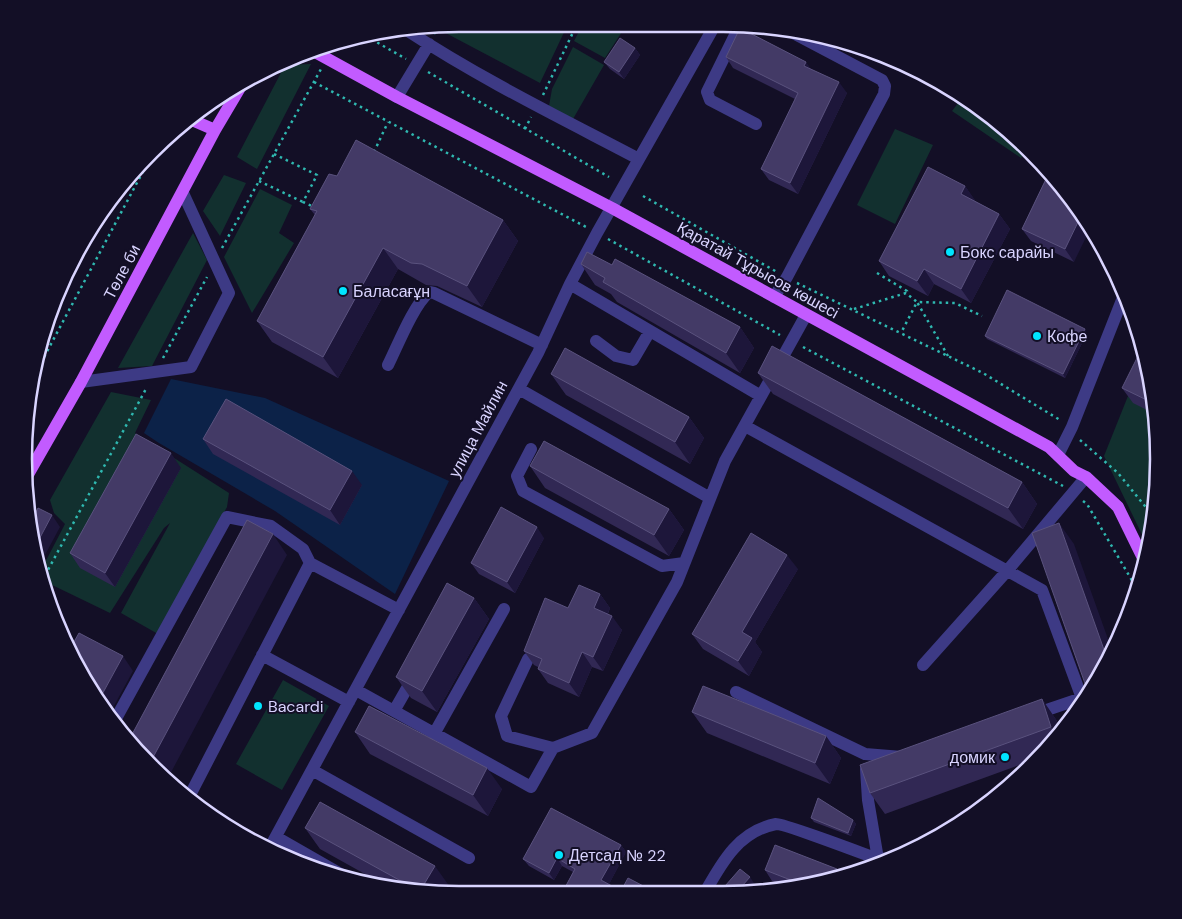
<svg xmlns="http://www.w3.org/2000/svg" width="1182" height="919" font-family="'DM Sans',sans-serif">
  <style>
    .green { fill: #12302f }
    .water { fill: #0c2248 }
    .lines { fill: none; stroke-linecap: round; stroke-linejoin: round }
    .path { stroke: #2fb8b0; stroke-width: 2.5; stroke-dasharray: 2.5 4; stroke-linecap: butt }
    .minor { stroke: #3d3a85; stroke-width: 12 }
    .major { stroke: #c25bff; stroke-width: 12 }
    .wall { fill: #312854 }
    .shaded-wall { fill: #1d163a }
    .building { fill: #433a66; stroke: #5a527e }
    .poi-dot { fill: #00e5ff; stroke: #130f26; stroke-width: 2 }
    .labels { text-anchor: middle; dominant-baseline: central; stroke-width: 4; stroke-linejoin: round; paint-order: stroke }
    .poi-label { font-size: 16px; fill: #d9d4ff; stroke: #130f26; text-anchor: start }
    .street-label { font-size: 16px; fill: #d9d4ff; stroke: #130f26 }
    .rim { fill: none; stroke: #d9d4ff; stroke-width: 2.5 }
  </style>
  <rect width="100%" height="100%" fill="#130f26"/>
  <path class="green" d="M460,24H568L540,83L440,30L442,26Z
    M583,24H627L605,58L574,41Z
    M573,47L604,65L573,119L549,106L552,89Z
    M311,64L257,169L237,157L285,65Z
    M962,98L1010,132L1026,152L1021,158L952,111Z
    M895,129L933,145L895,224L857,205Z
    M224,175L246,183L220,236L203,211Z
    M260,189L292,205L279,233L294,243L252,313L224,257Z
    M193,233L207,260L152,366L118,368Z
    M1144,356L1154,402L1157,488L1148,547L1104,456Z
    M111,392L151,400L135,433L229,493L227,507L158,634L121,613L170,523L164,528L110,613L48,583L39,574L65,524L54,513L50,500Z
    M283,680L329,706L282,790L236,764Z"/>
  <path class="water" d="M171,379L265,398L449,481L395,594L275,511L159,443L144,433Z"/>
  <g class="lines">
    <path class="path" d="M434,34L437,27
      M366,36L406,59
      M428,72L609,177
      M314,82L586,227
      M543,95L577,24
      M525,129L531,117
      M374,152L388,122
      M274,154L317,175L303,202L314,207
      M259,181L303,202
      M643,196L777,272
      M608,239L780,335
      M222,248L321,69
      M877,273L907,291L906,293
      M797,283L983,373L1060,420
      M854,309L906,293L917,302L901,333
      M803,347L1063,486
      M948,356L917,302L955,303L982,316
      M163,358L207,277
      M35,374L155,149
      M1080,440L1118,473L1153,516
      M1083,501L1087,504L1137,589
      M42,581L147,387"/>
    <path class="minor" d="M740,25L707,92L710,100L756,124
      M408,31C481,79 561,118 639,159
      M397,97L429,44
      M570,284L761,396
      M774,297L787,277L884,94L885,86L882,80L793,33
      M596,341L616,356L633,360L650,331
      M388,365C398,345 413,306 429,292L434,293L542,345
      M81,382L191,367L229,293L183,193
      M519,389L710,498
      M745,426L1042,590L1083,701
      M531,449L517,476L523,491L662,566L684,563
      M1058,455L1072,427L1124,295
      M262,655L349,702
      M528,659L501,716L507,736L553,748L592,733L677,582L725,461L806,315
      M923,665L1007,571L1086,477
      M356,690L531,787L553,748
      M736,692L865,754L902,757
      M394,711L414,676
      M1032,715L1082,698
      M114,722L227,517L271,526L303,549L310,563L399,610
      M434,734L504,609
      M866,769L868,800L878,859L876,865
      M312,770L469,858
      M189,797L310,563
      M276,837L351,880
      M269,849L538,353L570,284L597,233L715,25
      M704,894C721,864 738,831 776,824C783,823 864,854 878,859L893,858"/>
    <path class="major" d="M315,52L397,97L612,208L1049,447L1074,471L1086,477L1118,507L1145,562
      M192,120L215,130
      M26,478L81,382L215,130L244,81"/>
  </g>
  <path class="wall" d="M635,48L640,55L624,79L610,69L604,62Z
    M726,57L812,70L847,93L798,194L769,180L761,169L795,99L733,68Z
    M1047,177L1074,262L1031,241L1022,229Z
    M965,186L975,201L999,214L1010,229L971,303L934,284L928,296L889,276L879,261Z
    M310,209L503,220L518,241L482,307L437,286L426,285L398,269L338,378L272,342L257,321L315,215Z
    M581,264L740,327L754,348L740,373L617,302L611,294L595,285Z
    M1087,333L1065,378L987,339L985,336Z
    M758,373L1022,482L1037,504L1023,529L773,394Z
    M551,374L689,417L704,438L690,464L566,395Z
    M1122,388L1154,402L1155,414L1133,403Z
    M203,439L362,485L340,525L213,454Z
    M530,466L669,509L684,530L669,556L545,488Z
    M181,468L115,587L80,568L70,553Z
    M544,538L515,593L479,574L471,563Z
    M798,569L755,642L762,652L749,676L703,649L692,634Z
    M600,594L610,608L608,614L622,630L603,671L592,667L579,697L548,683L538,669V667L534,665L524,651Z
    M474,598L489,619L437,712L411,698L396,677Z
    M1042,699L1057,721L1061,733L1036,759L885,814L870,793Z
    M692,712L826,736L841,758L830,784L707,733Z
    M355,732L502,789L488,816L370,754Z
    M811,818L853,820L856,824L851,836L814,822Z
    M305,828L450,887L446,894L390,888L320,849Z
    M621,845L626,852L609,884L621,891L561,895L573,872L562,866L554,880L529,866L523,859Z
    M837,869L842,876L788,887L772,881L765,870Z"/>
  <path class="shaded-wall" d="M635,48L640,55L624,79L619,72Z
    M806,62L814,73L804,66Z
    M839,82L847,93L798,194L790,183Z
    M965,186L975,200L971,208L961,194Z
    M999,214L1010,229L971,303L961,289Z
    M1080,218L1090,229L1074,262L1065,249Z
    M503,220L518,241L482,307L467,286Z
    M383,248L398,269L338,378L323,357Z
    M924,269L934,284L928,296L917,281Z
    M740,327L754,348L740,373L726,353Z
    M1085,329L1087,333L1065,378L1063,374Z
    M689,417L704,438L690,464L675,442Z
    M171,453L181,468L115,587L105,573Z
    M352,471L362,485L340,525L330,510Z
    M1022,482L1037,504L1023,529L1008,508Z
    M669,509L684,530L669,556L654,535Z
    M52,515L60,527L38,568L35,547Z
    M1059,523L1074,544L1113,653L1108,661Z
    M537,527L544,538L515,593L507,582Z
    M273,534L287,555L168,778L150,763Z
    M787,555L798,569L755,642L762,652L749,676L738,661L742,632Z
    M600,594L610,608L604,622L594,608Z
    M474,598L489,619L437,712L422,691Z
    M612,616L622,630L603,671L593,657Z
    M582,652L592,667L579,697L569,683Z
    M123,656L133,671L109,715L99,700Z
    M1042,699L1057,721L1061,733L1058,736L1051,727Z
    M826,736L841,758L830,784L815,763Z
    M487,768L502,789L488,816L473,795Z
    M853,820L856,824L851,836L848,833Z
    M621,845L626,852L607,888L601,880Z
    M557,858L562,866L554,880L549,873Z
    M435,866L450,887L446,894L420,891Z
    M837,869L842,876L834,878Z
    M750,877L757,888L751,894H735Z"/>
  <path class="building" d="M740,28L806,62L804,66L839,82L790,183L761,169L798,93L726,57Z
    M620,38L635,48L619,72L604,62Z
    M356,140L503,220L467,286L422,264L411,263L383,248L323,357L257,321L317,211L310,209L329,174L337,176Z
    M928,167L965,186L961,194L999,214L961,289L924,269L917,281L879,261Z
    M1047,177L1080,218L1065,249L1022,229Z
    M587,252L612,265L615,259L740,327L726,353L603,282L605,278L581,264Z
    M1007,290L1085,329L1063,374L985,336Z
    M772,346L1022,482L1008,508L758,373Z
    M565,348L689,417L675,442L551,374Z
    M1142,348L1154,402L1155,404L1122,388Z
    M226,399L352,471L330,510L203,439Z
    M136,434L171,453L105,573L70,553Z
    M544,441L669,509L654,535L530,466Z
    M501,507L537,527L507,582L471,563Z
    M38,508L52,515L35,547L32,520Z
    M247,520L273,534L150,763L132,747L128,742Z
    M1059,523L1108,661L1088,692L1032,533Z
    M751,533L787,555L742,632L752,638L738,661L692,634Z
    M447,583L474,598L422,691L396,677Z
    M579,585L600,594L594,608L612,616L593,657L582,652L569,683L538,669L542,659L524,651L545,598L568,608Z
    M79,633L123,656L99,700L82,678L70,649Z
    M703,686L826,736L815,763L692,712Z
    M1042,699L1051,727L870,793L860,765Z
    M369,706L487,768L473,795L355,732Z
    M818,798L853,820L848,833L811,818Z
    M320,802L435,866L420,891H419L305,828Z
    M551,808L621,845L601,880L621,891L628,878L653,891L651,895H561L575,869L557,858L549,873L523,859Z
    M775,845L837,869L834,878L801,884L765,870Z
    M740,869L750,877L735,894H718Z"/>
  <g class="poi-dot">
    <circle cx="950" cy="252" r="5"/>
    <circle cx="343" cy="291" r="5"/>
    <circle cx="1037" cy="336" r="5"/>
    <circle cx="258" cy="706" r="5"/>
    <circle cx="1005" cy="757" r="5"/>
    <circle cx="559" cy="855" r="5"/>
  </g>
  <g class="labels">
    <g class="poi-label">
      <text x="960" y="252">Бокс сарайы</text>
      <text x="353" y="291">Баласағұн</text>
      <text x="1047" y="336">Кофе</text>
      <text x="268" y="706">Bacardi</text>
      <text x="995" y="757" text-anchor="end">домик</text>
      <text x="569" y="855">Детсад № 22</text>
    </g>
    <g class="street-label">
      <text transform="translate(758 270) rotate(29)">Қаратай Тұрысов көшесі</text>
      <text transform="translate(122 272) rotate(-62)">Төле би</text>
      <text transform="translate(478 429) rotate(-62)">улица Майлин</text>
    </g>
  </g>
  <path d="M0 0H1182V919H0ZM459 32H723A427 427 0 0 1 1150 459V459A427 427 0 0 1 723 886H459A427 427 0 0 1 32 459V459A427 427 0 0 1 459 32Z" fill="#130f26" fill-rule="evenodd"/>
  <path class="rim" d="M459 32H723A427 427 0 0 1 1150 459V459A427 427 0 0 1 723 886H459A427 427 0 0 1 32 459V459A427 427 0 0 1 459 32Z"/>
</svg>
